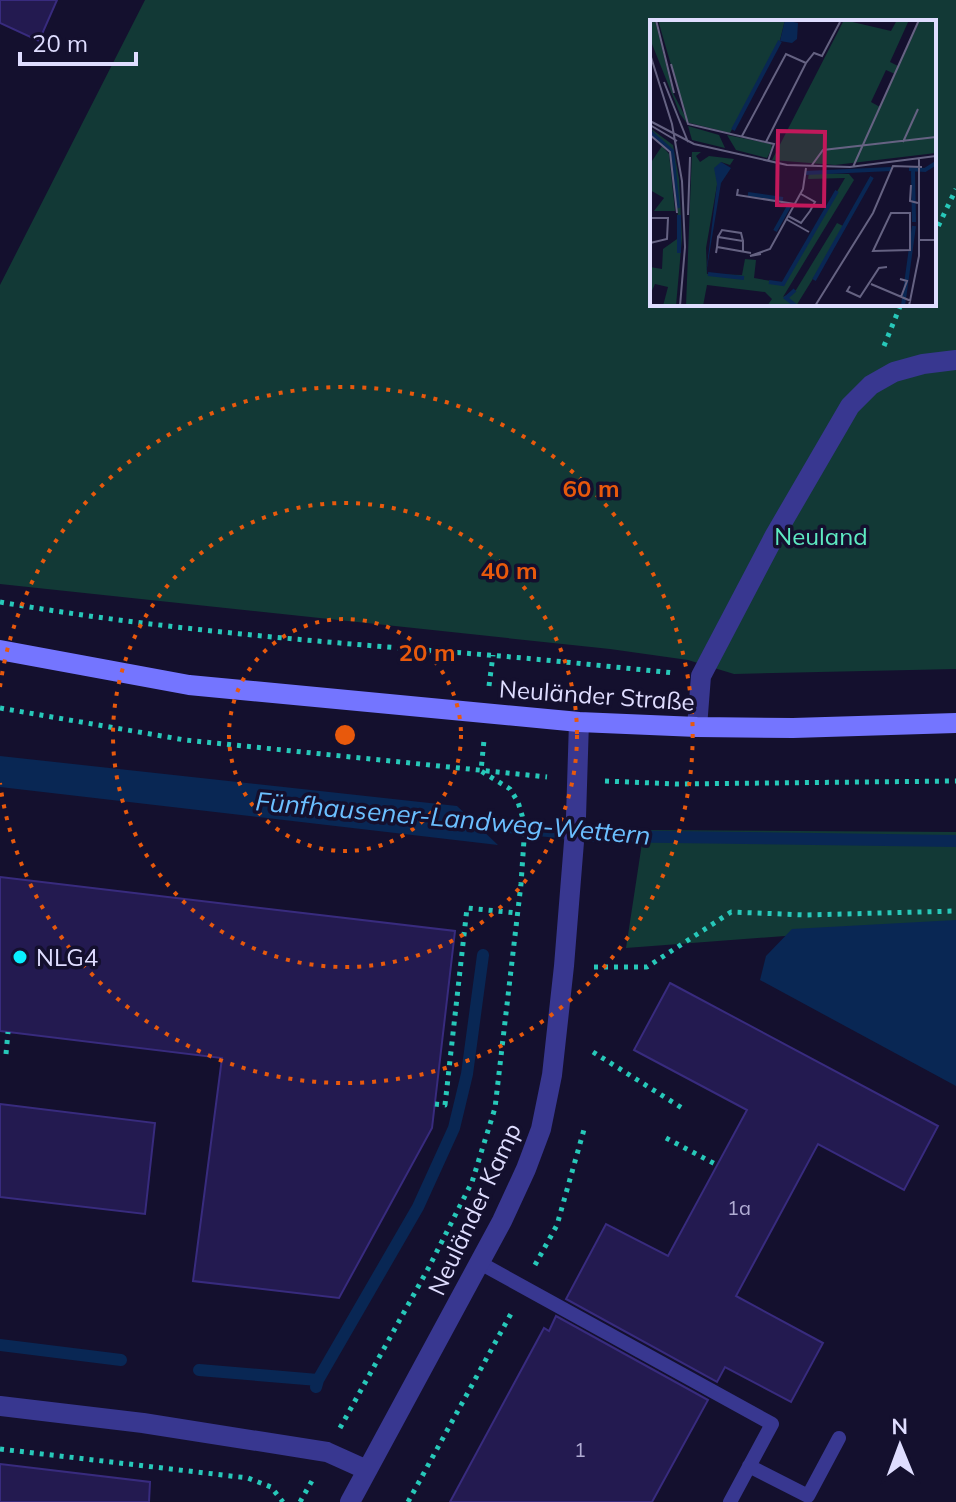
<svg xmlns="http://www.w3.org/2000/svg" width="956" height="1502" font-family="Mulish,sans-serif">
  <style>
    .green { fill: #123936; fill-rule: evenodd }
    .water { fill: #092754 }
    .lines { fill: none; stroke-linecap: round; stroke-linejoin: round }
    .stream { stroke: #092754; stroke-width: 12 }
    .building { fill: #231a50; stroke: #382b7e; stroke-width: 2 }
    .path { stroke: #27c8b9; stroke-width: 5; stroke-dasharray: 4 6; stroke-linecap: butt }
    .service { stroke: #383790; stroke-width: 14 }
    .minor { stroke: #383790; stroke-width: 20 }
    .secondary { stroke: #7475ff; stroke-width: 20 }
    .ring { fill: none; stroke: #e8590c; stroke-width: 4; stroke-dasharray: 4 8 }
    .poi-dot { fill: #09efff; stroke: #14102e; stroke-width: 3 }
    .labels { text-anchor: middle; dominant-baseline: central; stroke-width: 7; stroke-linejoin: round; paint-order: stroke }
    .number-label { font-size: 20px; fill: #b0acd3 }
    .park-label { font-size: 24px; fill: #5eeac2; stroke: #14102e }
    .street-label { font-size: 24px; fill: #dfddff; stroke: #14102e }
    .poi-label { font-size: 24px; fill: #dfddff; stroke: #14102e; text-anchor: start }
    .water-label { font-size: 26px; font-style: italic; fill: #6bbfff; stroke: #14102e }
    .inset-river { fill: none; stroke: #092754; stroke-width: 4 }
    .inset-road { fill: none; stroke: #656282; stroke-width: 2 }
    .view { fill: #c2185b; fill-opacity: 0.15; stroke: #c2185b; stroke-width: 4 }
    .inset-edge { fill: none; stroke: #dfddff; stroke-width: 4 }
    .centre { fill: #e8590c; stroke: #14102e; stroke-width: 4 }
    .ring-label { font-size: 24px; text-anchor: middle; font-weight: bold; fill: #e8590c; stroke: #14102e; stroke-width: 7; stroke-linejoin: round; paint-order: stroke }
  </style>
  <rect width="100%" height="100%" fill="#14102e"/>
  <path class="green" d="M145,0H956V669L734,674L688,660L610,649L0,584V285ZM652,22H934V304H652Z
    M644,830L956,832V923L626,948Z"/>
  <path class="water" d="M0,756L457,806L498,845L0,787Z
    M956,920V1086L760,980L766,956L792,929Z"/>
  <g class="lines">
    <path class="stream" d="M460,822L597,836L956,841
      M0,1345L121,1360
      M199,1370L318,1380
      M316,1387L318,1380L418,1207L454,1128L467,1074L483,955"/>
  </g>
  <path class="building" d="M0,0H57L39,41L0,23Z
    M0,877L455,931L432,1128L339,1298L193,1281L222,1058L0,1031Z
    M670,983L938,1126L904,1190L818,1144L736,1296L823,1343L791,1402L725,1367L717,1382L566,1299L606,1224L668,1256L747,1110L634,1050Z
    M0,1104L155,1123L145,1214L0,1197Z
    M556,1316L708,1400L652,1502H450L544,1328L549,1331Z
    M0,1464L150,1482L149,1502H0Z"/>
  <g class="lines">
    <path class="path" d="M934,235L956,189
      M884,346L901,304
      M0,602C161,630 325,642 488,655C550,660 613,667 675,673
      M489,686L493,655
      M0,708L185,740L547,777
      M605,781L676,784L956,781
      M594,967H647L731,912L806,915L956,911
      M593,1052L682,1108
      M6,1054L8,1032
      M435,1104L445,1105L467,908L517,913
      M666,1138L717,1165
      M535,1265L557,1225L585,1126
      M340,1428L429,1267L472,1182L495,1108L521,884L525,825L518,802L510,789L481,771L484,740
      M0,1449L248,1478L271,1487L283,1502
      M300,1502L313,1479
      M408,1502L513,1310"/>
    <path class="service" d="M480,1263L772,1424L730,1502
      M749,1466L808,1496L839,1438"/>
    <path class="minor" d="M697,727L701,676L775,535L850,406L871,385L894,372L923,364L956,360
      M0,1406L143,1423L327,1452L367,1470
      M350,1502L502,1221L526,1169L541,1129L552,1075L564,966L576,817L579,722"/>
    <path class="secondary" d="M0,650L189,685L579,722L697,727L793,728L956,723"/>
  </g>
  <g class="ring">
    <circle cx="345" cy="735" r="116"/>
    <circle cx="345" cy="735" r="232"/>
    <path d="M0 687A348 348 0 1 1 0 783"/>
  </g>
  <circle class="poi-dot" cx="20" cy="957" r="8"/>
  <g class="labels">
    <g class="number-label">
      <text x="739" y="1207">1a</text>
      <text x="580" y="1449">1</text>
    </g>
    <g class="park-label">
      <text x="821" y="536">Neuland</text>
    </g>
    <g class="street-label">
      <text transform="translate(597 695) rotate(4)">Neuländer Straße</text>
      <text transform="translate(474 1209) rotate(-65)">Neuländer Kamp</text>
    </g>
    <g class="poi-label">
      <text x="36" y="957">NLG4</text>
    </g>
    <g class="water-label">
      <text transform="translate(453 818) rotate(5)">Fünfhausener-Landweg-Wettern</text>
    </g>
  </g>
  <g transform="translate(650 20)">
    <rect width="286" height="286" fill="#14102e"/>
    <path d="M0,0H5L23,73L37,100L8,0H135L129,24L80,113L36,102L30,94L0,19ZM194,0L241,11L247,0H259L240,42L248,46L245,54L236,50L221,82L230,87L270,0H286V133L185,145L122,140ZM38,106L69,115L75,128L42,120ZM0,108L23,125L29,159L32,218L26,286H13L18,267L5,264L0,275V247L12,249L13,229L27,219L28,197L22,135ZM77,115L121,124L122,128L117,138L86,130ZM12,126L19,134L25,191H4L14,178L0,170V144ZM42,132H51L46,136L50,142L59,136L84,139L80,145L71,142L56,228L57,254L92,255L95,239L106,240L104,258L133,263L195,158L158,159L159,153L199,154L204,160L133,277L146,270L187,203L195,207L146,286H117L122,279L115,272L57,265L53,286H36Z" fill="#123936"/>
    <path d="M135,0L148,3L147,19L142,23L130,21ZM71,142L81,148L71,163L56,254L67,164L64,148Z" fill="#092754"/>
    <path class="inset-river" d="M83,110L130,21M0,112L22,131L28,188M259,149L275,150L286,143M263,151L264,202M155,153L241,149M98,174L133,179M29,195V233M125,211L139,186M58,254L94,258M164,260L222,157M119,262L133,264L187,171M145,270L136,278L146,286M253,286L264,206"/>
    <path class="inset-road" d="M6,0L24,73M0,34L22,104L32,161L35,227L30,286M21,44L38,104L124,124L118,141M14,62L38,122M0,101L44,124L137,145L200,147L286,136M0,105L27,121M0,115L20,132L27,193M92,116L136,34L156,43M116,122L156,43L164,33L172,36L190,2M253,122L268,89M162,145L173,130L286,117M203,147L269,0M261,165L260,181L268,183M88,169L87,175L145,184M241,193H260V230L223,231ZM38,195L40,137M138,196L151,203L160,191L165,182L151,174M0,198H18L17,219L0,223M285,198L286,173M136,199L159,212M68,217L72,210L91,213L93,221M270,220H285V230M67,227L68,217L93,221V231M66,233L67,227L101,233M111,234L100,236L120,229L153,169L156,148M250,259L257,261L251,277M221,264L261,281M200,266L197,271L210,277L229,248L237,247M165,286L223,193L243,146L272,147M259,286L269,236V139"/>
    <path class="view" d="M128,111L175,112L174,186L127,185Z"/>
    <rect width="286" height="286" class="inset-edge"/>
  </g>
  <circle cx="345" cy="735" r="12" class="centre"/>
  <g class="ring-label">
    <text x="591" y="497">60 m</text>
    <text x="509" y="579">40 m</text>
    <text x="427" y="661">20 m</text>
  </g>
  <g transform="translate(900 1446) rotate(359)" stroke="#14102e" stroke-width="6" paint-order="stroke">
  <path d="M0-6L14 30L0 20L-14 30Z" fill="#dfddff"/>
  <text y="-12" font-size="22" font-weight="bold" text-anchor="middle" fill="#dfddff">N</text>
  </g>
  <path d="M20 52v12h116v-12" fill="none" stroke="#dfddff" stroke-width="4"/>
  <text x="32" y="52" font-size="24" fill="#dfddff" stroke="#14102e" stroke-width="6" paint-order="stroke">20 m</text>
</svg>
